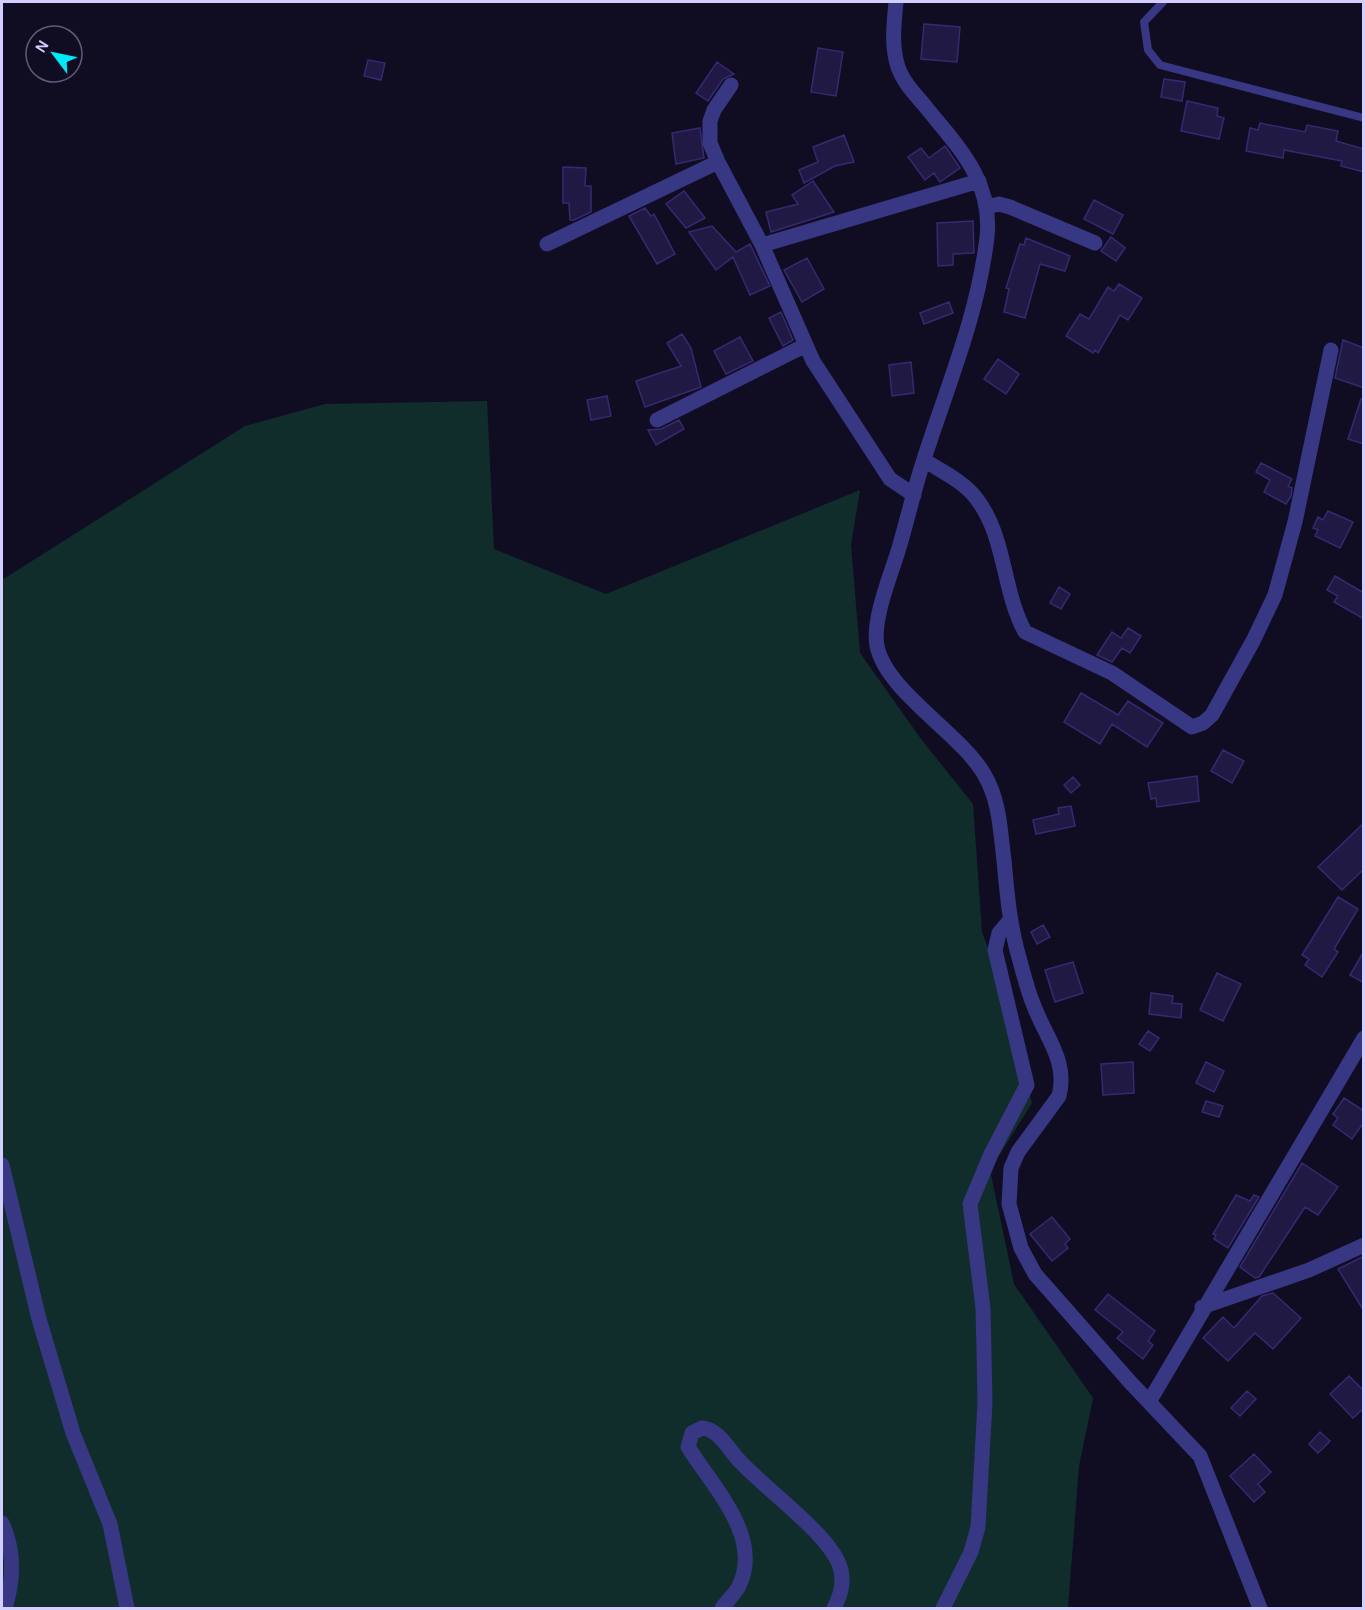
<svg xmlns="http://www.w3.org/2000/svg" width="1365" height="1610" font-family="Karla,sans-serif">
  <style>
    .green { fill: #102d2b }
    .building { fill: #201944; stroke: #352a71; stroke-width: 1.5 }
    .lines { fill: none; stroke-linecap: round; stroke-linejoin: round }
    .lane { stroke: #373783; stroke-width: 8 }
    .street { stroke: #373783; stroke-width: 15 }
  </style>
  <rect width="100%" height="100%" fill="#100d23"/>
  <path class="green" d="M487,401L494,549L606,594L860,490L851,545L860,653L921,739L973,804L982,932L1004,993L1032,1103L990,1170L1014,1284L1093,1398L1079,1466L1068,1608H2V580L245,426L325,404Z"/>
  <path class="building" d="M924,24L960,27L957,62L921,59Z
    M818,48L843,52L836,96L811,92Z
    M368,60L385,63L381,80L364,76Z
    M717,62L734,74L723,79L708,101L696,93Z
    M1164,79L1185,82L1182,101L1161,97Z
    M1187,101L1218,108L1217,116L1224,118L1219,139L1181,131Z
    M1260,123L1305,132L1307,125L1338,131L1336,141L1364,149V172L1341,166L1342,161L1284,150L1283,158L1246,151L1250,128L1258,130Z
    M700,128L704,158L676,164L672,133Z
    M844,135L854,162L835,166L804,183L799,170L818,162L813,147Z
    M945,146L960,168L940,182L934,173L925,180L908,157L921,148L929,158Z
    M563,167L586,168L585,186H591V212L574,220H570L569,203H563Z
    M813,181L834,212L771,232L766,212L798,204L792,195Z
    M684,191L705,218L686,228L666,204Z
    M1094,200L1123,215L1113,234L1084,219Z
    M645,208L651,216L654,214L675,254L657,264L629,216Z
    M973,221L974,253L953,254V265L938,266L937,223Z
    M712,226L736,252L750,244L770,286L750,295L733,257L716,270L689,232Z
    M1111,237L1125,248L1116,261L1101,251Z
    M1026,238L1070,256L1065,271L1040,264L1025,318L1004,312L1009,289L1006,288L1020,244L1024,245Z
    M807,258L824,289L802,302L784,270Z
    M1119,284L1142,298L1128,320L1120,315L1098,353L1095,350L1093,353L1066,336L1080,314L1089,319L1108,287L1114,291Z
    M949,302L953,313L924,324L920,313Z
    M781,312L793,340L783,346L769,318Z
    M682,334L691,348L701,387L645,407L636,381L681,366L667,343Z
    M740,337L753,361L726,374L714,351Z
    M1343,340L1364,348V388L1335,378Z
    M998,359L1019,374L1006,394L984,379Z
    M911,362L914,393L892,396L889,365Z
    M607,396L611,416L591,420L587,400Z
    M1361,399L1364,400V444L1348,439Z
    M679,420L684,429L656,445L648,430L661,429Z
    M1261,463L1292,479L1288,486L1292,488L1291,496L1286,504L1264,492L1270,480L1256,472Z
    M1328,511L1353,522L1340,548L1315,536L1318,530L1313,528L1318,517L1323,520Z
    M1335,576L1364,593V619L1334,602L1338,596L1327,590Z
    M1059,587L1070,594L1061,609L1050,603Z
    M1128,628L1141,636L1130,653L1122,648L1112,662L1097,655L1112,632L1121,638Z
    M1081,693L1118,715L1128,701L1163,723L1147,747L1112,724L1100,744L1064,722Z
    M1223,750L1244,761L1232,783L1211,771Z
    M1197,776L1199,801L1157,807L1156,798L1151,799L1148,783Z
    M1073,777L1080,785L1071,793L1064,785Z
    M1071,806L1075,826L1036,834L1033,820L1059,814L1058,808Z
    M1364,823V869L1342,890L1318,867Z
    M1338,897L1358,909L1334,949L1338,952L1322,977L1305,965L1309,959L1302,955Z
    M1043,925L1050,937L1037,944L1031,932Z
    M1364,951V983L1350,975Z
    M1073,962L1083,993L1055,1002L1045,970Z
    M1217,973L1241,984L1223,1021L1200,1010Z
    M1151,993L1173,996L1172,1003L1182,1004L1181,1018L1149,1014Z
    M1148,1031L1159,1038L1150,1051L1139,1044Z
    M1133,1062L1134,1093L1103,1095L1101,1064Z
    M1206,1062L1224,1071L1214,1092L1196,1083Z
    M1344,1098L1364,1111V1122L1352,1139L1333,1125L1338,1118L1333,1114Z
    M1206,1101L1223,1106L1219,1117L1202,1112Z
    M1302,1163L1338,1187L1318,1215L1305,1207L1259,1277L1255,1278L1240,1267Z
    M1236,1195L1250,1201L1254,1195L1259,1197L1228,1248L1214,1239L1216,1235L1213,1234Z
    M1052,1217L1070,1239L1065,1244L1068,1248L1052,1261L1030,1234Z
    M1364,1256V1311L1338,1269Z
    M1273,1293L1301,1318L1273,1349L1255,1333L1228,1361L1203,1338L1223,1317L1234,1328L1262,1296Z
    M1108,1294L1155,1331L1148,1341L1153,1345L1143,1359L1117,1338L1123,1332L1095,1310Z
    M1349,1376L1364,1391V1408L1353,1418L1330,1394Z
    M1247,1391L1256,1399L1240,1416L1231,1408Z
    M1320,1432L1330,1441L1318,1453L1309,1444Z
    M1254,1454L1271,1472L1258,1484L1265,1492L1254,1502L1230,1476Z"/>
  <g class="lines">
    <path class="lane" d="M1163,2L1144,22L1148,50L1160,65L1364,118"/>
    <path class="street" d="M896,2C894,23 891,46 898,67C903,82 915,94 925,106C957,146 993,180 987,237C978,314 949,382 925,456C915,486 908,517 899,548C891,575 872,619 877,646C886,691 960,733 984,774C1000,801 1000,830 1004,860C1007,894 1010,928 1020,961C1024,976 1028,992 1034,1006C1046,1038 1068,1061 1059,1096L1018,1152L1011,1168L1009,1204L1021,1248L1035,1274L1130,1382L1200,1456L1260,1608
      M731,85L714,110L710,121V143L718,162L762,245L813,361L890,479L914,495
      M986,207L999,204L1010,207L1095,243
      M547,244L718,162
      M762,245L979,181
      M657,420L806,345
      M924,460C941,471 963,481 976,498C1006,536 1002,590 1025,632L1112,673L1192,727L1203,723L1212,715L1253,641L1275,595L1295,522L1331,350
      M2,1165L39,1319L73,1433L110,1524L127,1608
      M1202,1307L1309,1270L1364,1245
      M1149,1402L1364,1038
      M2,1523C15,1551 14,1579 5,1608
      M722,1608C727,1601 735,1594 739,1586C763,1537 713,1487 688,1447L692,1433L702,1428C717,1429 727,1446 736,1457C761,1486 826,1531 839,1564C845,1579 841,1595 834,1608
      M943,1608L971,1552L978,1527L985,1403L984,1352L983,1308L970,1204L991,1154L1027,1085L995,950L999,933L1010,920"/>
  </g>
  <rect width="1365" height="1610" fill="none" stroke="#d2cfff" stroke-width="6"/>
  <g transform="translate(54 54) rotate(302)"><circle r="28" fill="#100d23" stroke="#5e5b7b" stroke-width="1.5"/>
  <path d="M0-4.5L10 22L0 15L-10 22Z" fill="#00e9fa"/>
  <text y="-9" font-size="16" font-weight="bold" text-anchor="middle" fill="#d2cfff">N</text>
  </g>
</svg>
